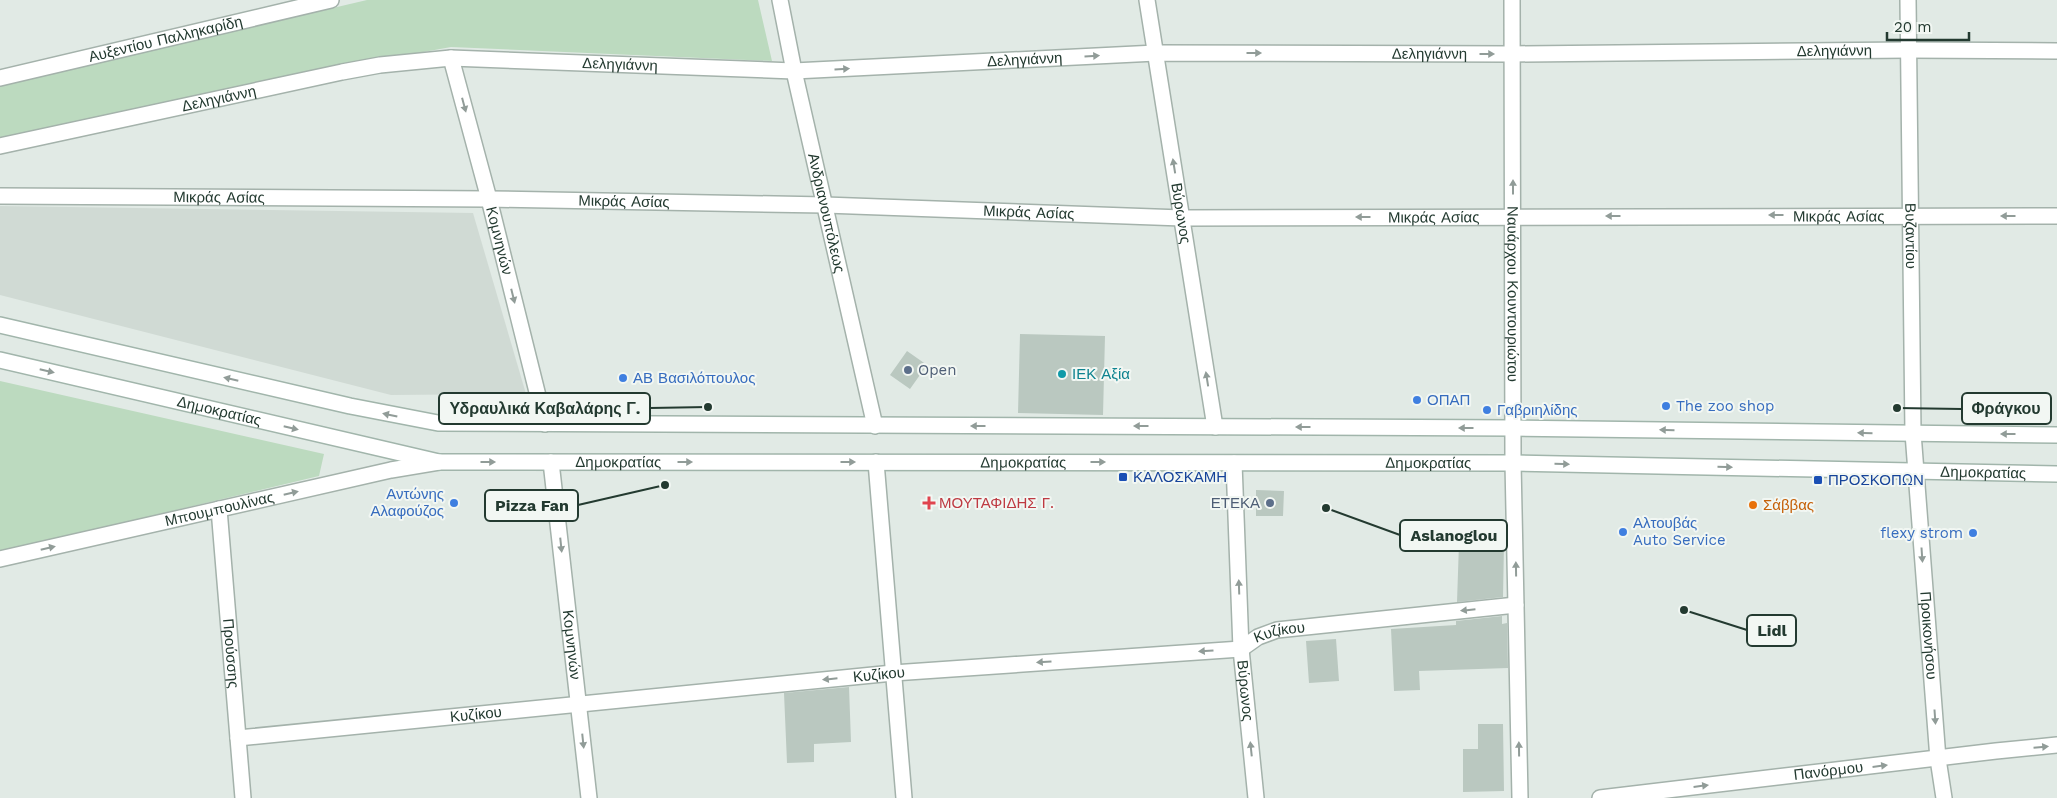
<svg xmlns="http://www.w3.org/2000/svg" width="2057" height="798" font-family="'Work Sans',sans-serif">
  <style>
    .built { fill: #d0dad4 }
    .green { fill: #bcdabf }
    .building { fill: #bac8c0 }
    .lines { fill: none; stroke-linecap: round; stroke-linejoin: round }
    .minor-casing { stroke: #a4b2ab; stroke-width: 18 }
    .secondary-casing { stroke: #a1b5ab; stroke-width: 18 }
    .minor { stroke: #fff; stroke-width: 15 }
    .secondary { stroke: #fff; stroke-width: 15 }
    .oneway { fill: #919c98 }
    .service-dot { fill: #5c6f8a; stroke: #f2f7f3; stroke-width: 2 }
    .culture-dot { fill: #0f9aa8; stroke: #f2f7f3; stroke-width: 2 }
    .shop-dot { fill: #3f7fe0; stroke: #f2f7f3; stroke-width: 2 }
    .transit-dot { fill: #1a4fb4; stroke: #f2f7f3; stroke-width: 2 }
    .health-dot { fill: #e0444e; stroke: #f2f7f3; stroke-width: 2 }
    .food-dot { fill: #e8710a; stroke: #f2f7f3; stroke-width: 2 }
    .labels { text-anchor: middle; dominant-baseline: central; stroke-width: 4; stroke-linejoin: round; paint-order: stroke }
    .street-label { font-size: 15px; fill: #233a30; stroke: #f2f7f3 }
    .service-label { font-size: 15px; fill: #4e5e75; stroke: #f2f7f3; text-anchor: start }
    .culture-label { font-size: 15px; fill: #0d838f; stroke: #f2f7f3; text-anchor: start }
    .shop-label { font-size: 15px; fill: #366cbe; stroke: #f2f7f3; text-anchor: start }
    .transit-label { font-size: 15px; fill: #164399; stroke: #f2f7f3; text-anchor: start }
    .health-label { font-size: 15px; fill: #be3a42; stroke: #f2f7f3; text-anchor: start }
    .food-label { font-size: 15px; fill: #c56008; stroke: #f2f7f3; text-anchor: start }
    .leader { fill: none; stroke: #233a30; stroke-width: 2 }
    .callout-dot { fill: #233a30; stroke: #f2f7f3; stroke-width: 2 }
    .callout { fill: #f2f7f3; stroke: #233a30; stroke-width: 2 }
    .callout-label { font-size: 16px; text-anchor: middle; font-weight: bold; fill: #233a30 }
  </style>
  <rect width="100%" height="100%" fill="#e1eae5"/>
  <path class="built" d="M0,206L473,213L526,394L391,395L0,295Z"/>
  <path class="green" d="M367,0H758L772,61L451,47L363,63L0,142V86Z
    M0,381L324,454L319,476L0,552Z"/>
  <path class="building" d="M1020,334L1105,336L1103,415L1018,413Z
    M907,351L927,365L910,389L890,375Z
    M1256,490L1284,491L1283,516H1256Z
    M1459,543L1504,544L1503,597L1457,602Z
    M1502,616V624L1507,623L1508,668L1419,671L1420,690L1394,691L1391,629L1456,625V621Z
    M1336,639L1339,681L1309,683L1306,641Z
    M849,687L851,742L814,744V762L787,763L784,693Z
    M1478,724H1503L1504,791L1463,792V749H1478Z"/>
  <g class="lines">
    <g class="minor-casing">
      <g id="minor">
        <path id="s1" d="M780,0L794,71L875,426"/>
        <path id="s2" d="M1147,0L1215,427"/>
        <path id="s3" d="M1512,0L1513,463L1520,798"/>
        <path id="s4" d="M1908,0L1913,433L1938,759L1944,798"/>
        <path id="s5" d="M451,58L489,199L545,424"/>
        <path id="s6" d="M0,78L331,0"/>
        <path id="s7" d="M0,146L342,72L380,65L451,58L794,71L1156,53L1513,54L1909,50L2057,51"/>
        <path id="s8" d="M0,196L489,199L825,205L1182,218L2057,216"/>
        <path id="s9" d="M551,462L589,798"/>
        <path d="M876,462L904,798"/>
        <path id="s10" d="M1234,463L1241,649L1256,798"/>
        <path id="s11" d="M219,509L243,798"/>
        <path id="s12" d="M0,559L391,470L439,462"/>
        <path id="s13" d="M238,738L893,673L1241,649L1258,637L1277,630L1516,605"/>
        <path id="s14" d="M1600,798L1996,751L2057,745"/>
      </g>
    </g>
    <g class="secondary-casing">
      <g id="secondary">
        <path d="M0,325L350,406L438,423L1514,428L2057,435"/>
        <path id="s15" d="M0,360L439,462L1513,463L2057,474"/>
      </g>
    </g>
    <use href="#minor" class="minor"/>
    <use href="#secondary" class="secondary"/>
  </g>
  <defs><path id="oneway-solid" d="M-6-.8H1V-3.2L6.5 0L1 3.2V.8H-6Z" transform="scale(1.25)"/></defs>
  <g class="oneway">
    <use href="#oneway-solid" transform="translate(1254 53)"/>
    <use href="#oneway-solid" transform="translate(1487 54)"/>
    <use href="#oneway-solid" transform="translate(1092 56) rotate(-3)"/>
    <use href="#oneway-solid" transform="translate(842 69) rotate(-3)"/>
    <use href="#oneway-solid" transform="translate(464 105) rotate(75)"/>
    <use href="#oneway-solid" transform="translate(1174 166) rotate(-99)"/>
    <use href="#oneway-solid" transform="translate(1513 187) rotate(-90)"/>
    <use href="#oneway-solid" transform="translate(1776 215) rotate(180)"/>
    <use href="#oneway-solid" transform="translate(1613 216) rotate(180)"/>
    <use href="#oneway-solid" transform="translate(2008 216) rotate(-180)"/>
    <use href="#oneway-solid" transform="translate(1363 217) rotate(180)"/>
    <use href="#oneway-solid" transform="translate(513 296) rotate(76)"/>
    <use href="#oneway-solid" transform="translate(47 371) rotate(13)"/>
    <use href="#oneway-solid" transform="translate(231 379) rotate(-167)"/>
    <use href="#oneway-solid" transform="translate(1207 379) rotate(-99)"/>
    <use href="#oneway-solid" transform="translate(390 415) rotate(-168)"/>
    <use href="#oneway-solid" transform="translate(978 426) rotate(-180)"/>
    <use href="#oneway-solid" transform="translate(1141 426) rotate(-180)"/>
    <use href="#oneway-solid" transform="translate(1303 427) rotate(-180)"/>
    <use href="#oneway-solid" transform="translate(291 428) rotate(13)"/>
    <use href="#oneway-solid" transform="translate(1466 428) rotate(-180)"/>
    <use href="#oneway-solid" transform="translate(1667 430) rotate(-179)"/>
    <use href="#oneway-solid" transform="translate(1865 433) rotate(-179)"/>
    <use href="#oneway-solid" transform="translate(2008 434) rotate(-180)"/>
    <use href="#oneway-solid" transform="translate(488 462)"/>
    <use href="#oneway-solid" transform="translate(685 462)"/>
    <use href="#oneway-solid" transform="translate(848 462)"/>
    <use href="#oneway-solid" transform="translate(1098 462)"/>
    <use href="#oneway-solid" transform="translate(1562 464) rotate(1)"/>
    <use href="#oneway-solid" transform="translate(1725 467) rotate(1)"/>
    <use href="#oneway-solid" transform="translate(291 493) rotate(-13)"/>
    <use href="#oneway-solid" transform="translate(561 545) rotate(84)"/>
    <use href="#oneway-solid" transform="translate(48 548) rotate(-13)"/>
    <use href="#oneway-solid" transform="translate(1922 555) rotate(86)"/>
    <use href="#oneway-solid" transform="translate(1516 569) rotate(-91)"/>
    <use href="#oneway-solid" transform="translate(1239 587) rotate(-92)"/>
    <use href="#oneway-solid" transform="translate(1468 610) rotate(174)"/>
    <use href="#oneway-solid" transform="translate(1206 651) rotate(176)"/>
    <use href="#oneway-solid" transform="translate(1044 662) rotate(176)"/>
    <use href="#oneway-solid" transform="translate(830 679) rotate(174)"/>
    <use href="#oneway-solid" transform="translate(1935 717) rotate(86)"/>
    <use href="#oneway-solid" transform="translate(583 741) rotate(84)"/>
    <use href="#oneway-solid" transform="translate(2041 747) rotate(-5)"/>
    <use href="#oneway-solid" transform="translate(1251 749) rotate(-96)"/>
    <use href="#oneway-solid" transform="translate(1519 749) rotate(-91)"/>
    <use href="#oneway-solid" transform="translate(1880 766) rotate(-7)"/>
    <use href="#oneway-solid" transform="translate(1701 786) rotate(-7)"/>
  </g>
  <g class="service-dot">
    <circle cx="908" cy="370" r="5"/>
    <circle cx="1270" cy="503" r="5"/>
  </g>
  <circle class="culture-dot" cx="1062" cy="374" r="5"/>
  <g class="shop-dot">
    <circle cx="623" cy="378" r="5"/>
    <circle cx="1417" cy="400" r="5"/>
    <circle cx="1666" cy="406" r="5"/>
    <circle cx="1487" cy="410" r="5"/>
    <circle cx="454" cy="503" r="5"/>
    <circle cx="1623" cy="532" r="5"/>
    <circle cx="1973" cy="533" r="5"/>
  </g>
  <g class="transit-dot">
    <rect x="1118" y="472" width="10" height="10" rx="2.5"/>
    <rect x="1813" y="475" width="10" height="10" rx="2.5"/>
  </g>
  <path class="health-dot" d="M926.5 495.5h5v5h5v5h-5v5h-5v-5h-5v-5h5z"/>
  <circle class="food-dot" cx="1753" cy="505" r="5"/>
  <g class="labels">
    <g class="street-label">
      <text stroke="none"><textPath href="#s6" startOffset="170">Αυξεντίου Παλληκαρίδη</textPath></text>
      <text stroke="none"><textPath href="#s7" startOffset="1844">Δεληγιάννη</textPath></text>
      <text stroke="none"><textPath href="#s7" startOffset="1439">Δεληγιάννη</textPath></text>
      <text stroke="none"><textPath href="#s7" startOffset="1034">Δεληγιάννη</textPath></text>
      <text stroke="none"><textPath href="#s7" startOffset="629">Δεληγιάννη</textPath></text>
      <text stroke="none"><textPath href="#s7" startOffset="224">Δεληγιάννη</textPath></text>
      <text stroke="none"><textPath href="#s8" startOffset="219">Μικράς Ασίας</textPath></text>
      <text stroke="none"><textPath href="#s8" startOffset="624">Μικράς Ασίας</textPath></text>
      <text stroke="none"><textPath href="#s8" startOffset="1029">Μικράς Ασίας</textPath></text>
      <text stroke="none"><textPath href="#s1" startOffset="218">Ανδριανουπόλεως</textPath></text>
      <text stroke="none"><textPath href="#s2" startOffset="216">Βύρωνος</textPath></text>
      <text stroke="none"><textPath href="#s8" startOffset="1839">Μικράς Ασίας</textPath></text>
      <text stroke="none"><textPath href="#s8" startOffset="1434">Μικράς Ασίας</textPath></text>
      <text stroke="none"><textPath href="#s4" startOffset="236">Βυζαντίου</textPath></text>
      <text stroke="none"><textPath href="#s5" startOffset="189">Κομνηνών</textPath></text>
      <text stroke="none"><textPath href="#s3" startOffset="294">Ναυάρχου Κουντουριώτου</textPath></text>
      <text stroke="none"><textPath href="#s15" startOffset="225">Δημοκρατίας</textPath></text>
      <text stroke="none"><textPath href="#s15" startOffset="630">Δημοκρατίας</textPath></text>
      <text stroke="none"><textPath href="#s15" startOffset="1035">Δημοκρατίας</textPath></text>
      <text stroke="none"><textPath href="#s15" startOffset="1440">Δημοκρατίας</textPath></text>
      <text stroke="none"><textPath href="#s15" startOffset="1995">Δημοκρατίας</textPath></text>
      <text stroke="none"><textPath href="#s12" startOffset="225">Μπουμπουλίνας</textPath></text>
      <text stroke="none"><textPath href="#s13" startOffset="1050">Κυζίκου</textPath></text>
      <text stroke="none"><textPath href="#s4" startOffset="636">Προικονήσου</textPath></text>
      <text stroke="none"><textPath href="#s9" startOffset="184">Κομνηνών</textPath></text>
      <text stroke="none"><textPath href="#s11" startOffset="145">Προύσσης</textPath></text>
      <text stroke="none"><textPath href="#s13" startOffset="644">Κυζίκου</textPath></text>
      <text stroke="none"><textPath href="#s10" startOffset="228">Βύρωνος</textPath></text>
      <text stroke="none"><textPath href="#s13" startOffset="239">Κυζίκου</textPath></text>
      <text stroke="none"><textPath href="#s14" startOffset="230">Πανόρμου</textPath></text>
    </g>
    <g class="service-label">
      <text x="918" y="370">Open</text>
      <text x="1260" y="503" text-anchor="end">ΕΤΕΚΑ</text>
    </g>
    <g class="culture-label">
      <text x="1072" y="374">ΙΕΚ Αξία</text>
    </g>
    <g class="shop-label">
      <text x="633" y="378">ΑΒ Βασιλόπουλος</text>
      <text x="1427" y="400">ΟΠΑΠ</text>
      <text x="1676" y="406">The zoo shop</text>
      <text x="1497" y="410">Γαβριηλίδης</text>
      <text x="444" y="494" text-anchor="end">Αντώνης<tspan x="444" dy="17">Αλαφούζος</tspan></text>
      <text x="1633" y="523">Αλτουβάς<tspan x="1633" dy="17">Auto Service</tspan></text>
      <text x="1963" y="533" text-anchor="end">flexy strom</text>
    </g>
    <g class="transit-label">
      <text x="1133" y="477">ΚΑΛΟΣΚΑΜΗ</text>
      <text x="1828" y="480">ΠΡΟΣΚΟΠΩΝ</text>
    </g>
    <g class="health-label">
      <text x="939" y="503">ΜΟΥΤΑΦΙΔΗΣ Γ.</text>
    </g>
    <g class="food-label">
      <text x="1763" y="505">Σάββας</text>
    </g>
  </g>
  <path class="leader" d="M708 407L650 408M1897 408L1962 409M665 485L578 505M1326 508L1400 535M1684 610L1747 630"/>
  <g class="callout-dot">
    <circle cx="708" cy="407" r="5"/>
    <circle cx="1897" cy="408" r="5"/>
    <circle cx="665" cy="485" r="5"/>
    <circle cx="1326" cy="508" r="5"/>
    <circle cx="1684" cy="610" r="5"/>
  </g>
  <g class="callout">
    <rect x="439" y="393" width="211" height="31" rx="5"/>
    <rect x="1962" y="393" width="89" height="31" rx="5"/>
    <rect x="485" y="490" width="93" height="31" rx="5"/>
    <rect x="1400" y="520" width="107" height="31" rx="5"/>
    <rect x="1747" y="615" width="49" height="31" rx="5"/>
  </g>
  <g class="callout-label">
    <text x="545" y="414">Υδραυλικά Καβαλάρης Γ.</text>
    <text x="2006" y="414">Φράγκου</text>
    <text x="532" y="511">Pizza Fan</text>
    <text x="1454" y="541">Aslanoglou</text>
    <text x="1772" y="636">Lidl</text>
  </g>
  <path d="M1887 32v8h82v-8" fill="none" stroke="#233a30" stroke-width="2.5"/>
  <text x="1894" y="32" font-size="15" fill="#233a30" stroke="#f2f7f3" stroke-width="4" paint-order="stroke">20 m</text>
</svg>
